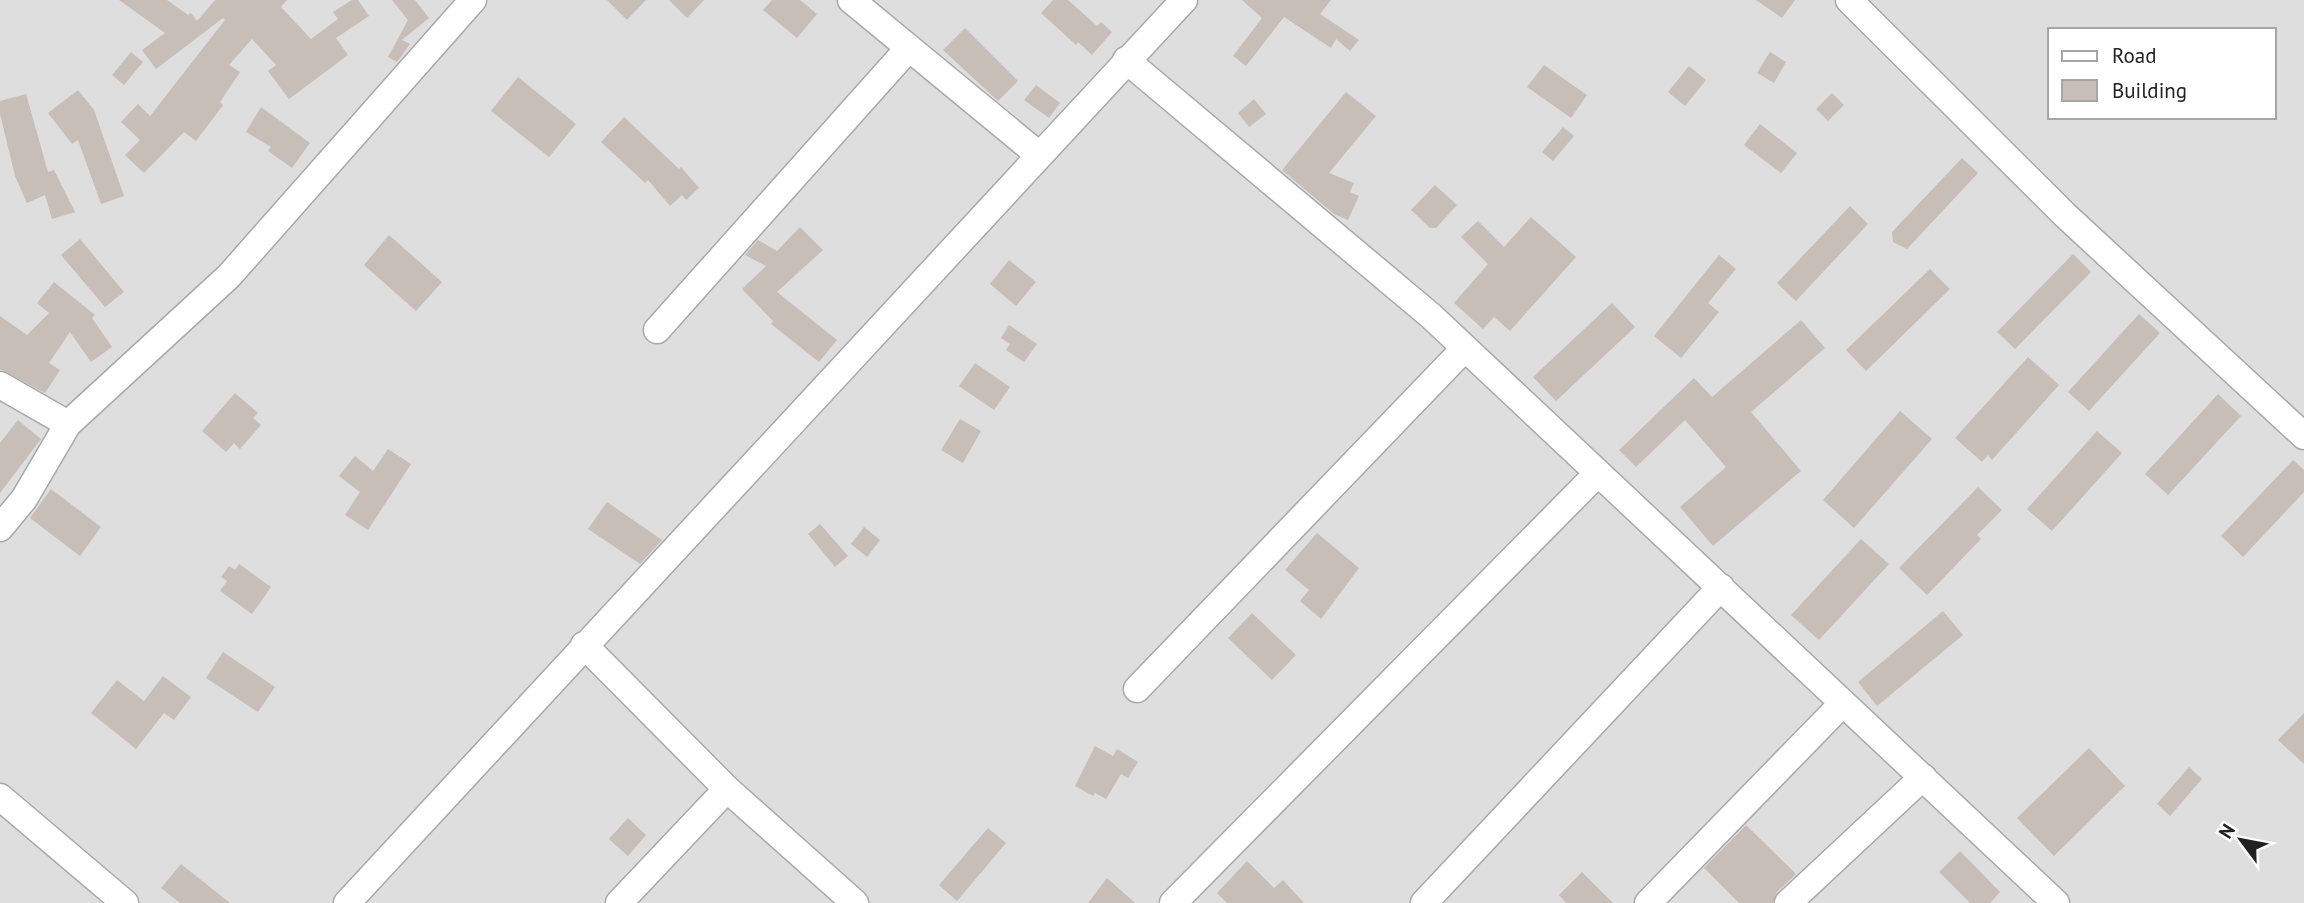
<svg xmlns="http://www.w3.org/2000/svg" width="2304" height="903" font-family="'PT Sans',sans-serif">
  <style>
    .residential { fill: #dfdede; fill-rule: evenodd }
    .building { fill: #c6beb7 }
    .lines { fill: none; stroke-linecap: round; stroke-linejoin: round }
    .minor-casing { stroke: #a8a8a8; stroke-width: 29 }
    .minor { stroke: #fff; stroke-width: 26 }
  </style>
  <rect width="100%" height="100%" fill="#f1eee8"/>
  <path class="residential" d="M0,0H2304V903H0ZM2050,30H2274V117H2050Z"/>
  <path class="building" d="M119,0H167L188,15L191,13L197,21L215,0H287L281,7L311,39L338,19L333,12L352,0H358L369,16L336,38L348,55L289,99L268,71L276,65L252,39L229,65L240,72L220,102L223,105L196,141L184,132L144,173L125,155L140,140L121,122L138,104L150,116L225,20L223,18L156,69L142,50L165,33Z
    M392,0H415L429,18L402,40L410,44L397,62L388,57L408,20Z
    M607,0H646L627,20Z
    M669,0H704L687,18Z
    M772,0H800L817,14L797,38L763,10Z
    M1053,0H1068L1097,26L1101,22L1112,32L1092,55L1078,42L1076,45L1041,13Z
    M1242,0H1331L1320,14L1359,40L1350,51L1336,39L1331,48L1284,17L1246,66L1233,56L1262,18Z
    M1756,0H1795L1782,18Z
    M965,28L1018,81L998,101L943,50Z
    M131,52L143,62L124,85L112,75Z
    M1770,52L1786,62L1774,83L1757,73Z
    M1544,65L1587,95L1571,118L1527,87Z
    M1689,66L1706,80L1685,106L1668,92Z
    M518,77L576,124L549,157L491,111Z
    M1036,85L1060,103L1049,118L1024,100Z
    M78,90L94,110L124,196L101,204L78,140L72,144L48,113Z
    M1346,92L1376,116L1329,173L1354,183L1350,192L1359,196L1348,220L1334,214L1282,170Z
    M1832,93L1844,105L1828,121L1816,109Z
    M26,94L48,172L54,170L75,212L52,219L45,195L27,203L15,176L0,114V101Z
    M1254,99L1266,114L1249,127L1238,113Z
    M261,107L310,143L292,168L268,151L271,147L246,132Z
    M624,117L679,169L681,167L699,188L686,200L682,195L670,206L648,180L645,183L601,142Z
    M1760,124L1797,153L1781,173L1744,145Z
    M1563,127L1574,136L1553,161L1542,152Z
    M1962,158L1978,173L1907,249L1893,242L1892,232Z
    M1435,185L1457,205L1436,228H1430L1411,210Z
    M1850,206L1868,224L1796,301L1777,283Z
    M1531,217L1576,257L1510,331L1494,317L1483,329L1454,303L1488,264L1461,237L1478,221L1504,247Z
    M800,227L823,250L777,292L837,340L819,362L771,324L773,321L742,289L766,266L745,255L758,240L777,251Z
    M389,235L442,282L416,311L364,265Z
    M80,239L124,292L105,307L61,255Z
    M2073,254L2091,272L2015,349L1997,332Z
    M1719,255L1736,269L1708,303L1719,312L1681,358L1654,336Z
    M1009,260L1036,282L1016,306L990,284Z
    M1930,269L1950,289L1866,371L1846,350Z
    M54,282L95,315L92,318L112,347L91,362L70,332L49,363L60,370L45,393L0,369V316L27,335L49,313L37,303Z
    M1612,303L1635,327L1556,401L1533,377Z
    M2139,314L2160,333L2089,411L2068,392Z
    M1801,320L1825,348L1751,412L1801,471L1713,546L1680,507L1726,467L1685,420L1636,467L1619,450L1694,378L1712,397Z
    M1009,325L1037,344L1024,362L1006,350L1010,344L1001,338Z
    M2028,357L2059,385L1992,460L1988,455L1982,462L1955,438Z
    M975,363L1010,387L994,410L959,386Z
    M235,393L258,413L253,418L261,425L240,449L234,443L226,452L202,431Z
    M2218,394L2241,416L2168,495L2145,474Z
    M1900,411L1932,439L1854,528L1823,500Z
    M960,419L981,431L963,463L941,450Z
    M18,420L41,439L0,493V443Z
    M2097,431L2122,453L2052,531L2027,509Z
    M388,449L411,464L368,530L345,515L360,492L339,476L355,456L373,471Z
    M2293,460L2304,470V492L2243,557L2221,536Z
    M1978,487L2002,510L1977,535L1981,539L1927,595L1899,568Z
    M51,489L101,527L80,556L30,518Z
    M607,502L662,540L640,564L588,529Z
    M820,524L848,556L835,567L808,534Z
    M864,527L880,540L867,557L851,544Z
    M1317,533L1359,568L1321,619L1300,601L1309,590L1285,570Z
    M1861,539L1889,564L1819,640L1791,615Z
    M239,564L271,587L252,614L220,591L227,581L221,577L229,566L235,570Z
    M1943,611L1963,635L1877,706L1858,682Z
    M1252,613L1296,655L1272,680L1228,638Z
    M223,652L275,687L258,712L206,678Z
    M163,676L191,697L174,720L164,713L136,749L91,713L117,680L144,701Z
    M2304,713V764L2278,740Z
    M1095,746L1113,756L1117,749L1138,762L1128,778L1121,774L1106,799L1095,793L1093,796L1075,786Z
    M2089,748L2125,786L2054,856L2017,818Z
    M2189,767L2202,779L2170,816L2157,804Z
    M628,818L646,835L628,856L609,839Z
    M1746,825L1796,874L1777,892L1773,903H1739L1704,868Z
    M988,828L1006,843L957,901L939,885Z
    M1960,851L2000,892L1990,903H1970L1939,872Z
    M1247,861L1274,888L1283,880L1304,903H1227L1217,893Z
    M181,864L230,903H180L161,888Z
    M1582,872L1613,903H1566L1559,895Z
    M1107,878L1135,903H1088Z"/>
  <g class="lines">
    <g class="minor-casing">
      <path id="minor" d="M851,0L1039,155
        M1849,0L2065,215L2304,436
        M1126,60L1431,316L2056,903
        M657,330L908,49
        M0,385L68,424L229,276L473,0
        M0,528L24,499L68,424
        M584,645L727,789L855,903
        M1137,689L1465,348
        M0,797L125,903
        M347,903L1184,0
        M619,903L727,789
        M1173,903L1598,473
        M1424,903L1721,587
        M1648,903L1843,703
        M1788,903L1923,777"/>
    </g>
    <use href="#minor" class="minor"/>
  </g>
  <rect x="2048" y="28" width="228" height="91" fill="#ffffff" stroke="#a6a6a6" stroke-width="2"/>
  <rect x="2062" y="51" width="35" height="10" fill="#ffffff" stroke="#a6a6a6" stroke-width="2"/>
  <text x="2112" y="63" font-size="21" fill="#212121">Road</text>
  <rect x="2062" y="80" width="35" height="21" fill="#c6beb7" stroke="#a6a6a6" stroke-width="2"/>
  <text x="2112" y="98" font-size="21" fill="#212121">Building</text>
  <g transform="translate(2241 840) rotate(302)" stroke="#ffffff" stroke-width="5" paint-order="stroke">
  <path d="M0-5L12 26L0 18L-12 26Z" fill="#212121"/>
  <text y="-10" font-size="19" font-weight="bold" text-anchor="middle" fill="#212121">N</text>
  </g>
</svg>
